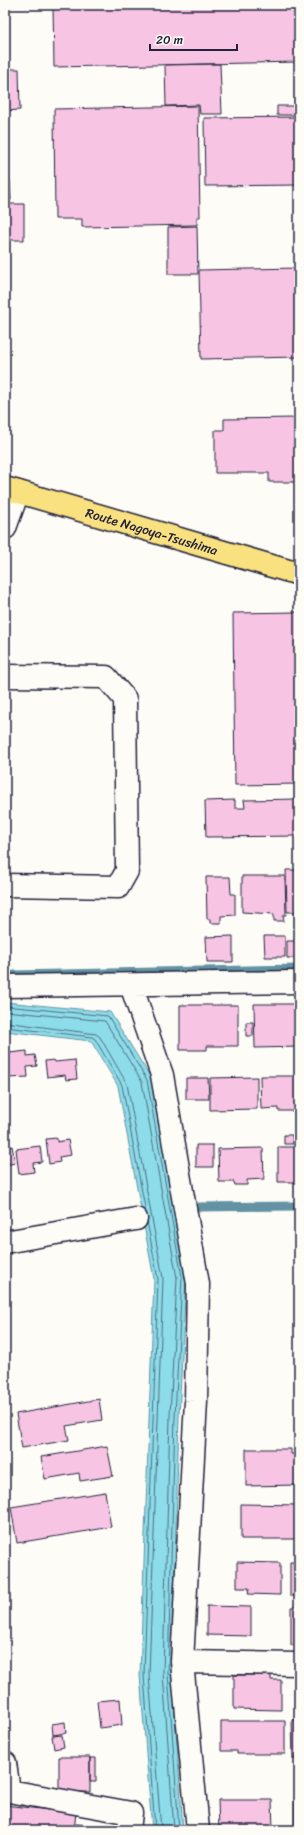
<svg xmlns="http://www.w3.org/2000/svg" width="304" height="1835" font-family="Sriracha,sans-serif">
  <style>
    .water { fill: #8ddce9; stroke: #6292a3 }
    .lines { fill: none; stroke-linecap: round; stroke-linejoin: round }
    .shore { stroke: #4d6c81; stroke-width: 1 }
    .stream { stroke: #6292a3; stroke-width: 9 }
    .building { fill: #f7c4e4; stroke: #22223b }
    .street-casing { stroke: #22223b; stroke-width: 25 }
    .primary-casing { stroke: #22223b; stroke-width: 25 }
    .street { stroke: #fdfcf7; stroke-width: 22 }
    .primary { stroke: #fae180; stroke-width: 22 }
    .labels { text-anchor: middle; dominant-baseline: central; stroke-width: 3; stroke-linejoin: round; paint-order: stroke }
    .street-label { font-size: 13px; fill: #22223b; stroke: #fdfcf7 }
  </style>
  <rect width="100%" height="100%" fill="#fdfcf7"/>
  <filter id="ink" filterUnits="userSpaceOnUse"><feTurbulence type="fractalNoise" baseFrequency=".025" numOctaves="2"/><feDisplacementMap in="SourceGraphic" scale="8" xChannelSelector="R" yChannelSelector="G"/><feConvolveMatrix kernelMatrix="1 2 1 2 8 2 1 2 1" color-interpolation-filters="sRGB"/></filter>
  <g filter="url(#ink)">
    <path class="water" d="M5,1002L110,1012L151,1078L186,1277L179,1416L172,1673L183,1830H152L140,1675L154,1279L118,1086L91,1041L5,1031Z"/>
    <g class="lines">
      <path class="shore" d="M5,1006L108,1016L147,1080L182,1277L175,1416L168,1673L179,1830
        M5,1011L105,1021L142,1082L177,1278L170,1416L163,1673L174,1830
        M5,1022L96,1034L100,1037L127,1084L163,1278L149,1675L161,1830
        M5,1027L92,1037L95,1039L122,1085L146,1213
        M147,1221L158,1279L144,1675L155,1830"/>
      <path class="stream" d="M14,975L299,969
        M197,1207L299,1206"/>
    </g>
    <path class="building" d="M53,5H299V62L54,67Z
      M220,64L222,114H200L199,105L166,106L165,65Z
      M5,69H19L20,110L5,111Z
      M198,106L200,217H197V225L82,227V219H55L54,109Z
      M277,106H299V115H277Z
      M299,117V185L205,186L204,118Z
      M5,181H10L11,200L5,201Z
      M6,204H24V240H7Z
      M197,226L198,274H168V227Z
      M299,268V357L201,359L199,270Z
      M299,418V482H269V473H215V430H224V419Z
      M299,612V784L235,785L233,613Z
      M299,799V836L206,837L205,801L235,800V808H245L244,800Z
      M286,870H299V912H287Z
      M242,876H285L286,915H283L284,921H274V914L242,912Z
      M206,877H230L231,894H235V915L221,916V923H210V919H207Z
      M233,936V962H207L206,937Z
      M264,936H285V957H265Z
      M287,941H299V958H287Z
      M254,1004H299V1047L255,1048Z
      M180,1005H238V1046H207V1050H180Z
      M246,1022H253V1036H246Z
      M5,1050H10V1053L27,1051V1056L35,1055L37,1066L27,1067L28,1077L8,1078L7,1070L5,1071Z
      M54,1060L55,1062L75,1060L77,1079L66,1080L65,1075L47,1077L45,1061Z
      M260,1076H299V1111H278V1108L261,1109Z
      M257,1077V1109L210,1110V1078Z
      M186,1078H208L209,1099H186Z
      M297,1123H299V1143H297Z
      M284,1135H292L293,1144H284Z
      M57,1138V1142L68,1140L71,1155L59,1157L60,1162L49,1164L46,1139Z
      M196,1145H213V1167H196Z
      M12,1146L15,1163L5,1165V1171V1147Z
      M40,1146L42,1162L33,1163L34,1172L19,1174L16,1149Z
      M278,1147H299V1182H278Z
      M263,1148L264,1179L247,1180V1185H235L234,1182H219L218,1149Z
      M99,1399L102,1420L66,1426L69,1440L22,1448L16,1414Z
      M107,1446L113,1476L80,1481L79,1473L45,1479L41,1457Z
      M246,1449H291V1454H299V1485L246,1486Z
      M105,1492L111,1527L17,1543L11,1507Z
      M241,1504L299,1505V1539H241Z
      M237,1562L280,1563V1595L248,1594L249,1588H237Z
      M290,1562H299V1596H290Z
      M207,1606L251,1607V1636L207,1635Z
      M291,1607H299V1645H291Z
      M234,1675H271V1680H281V1710L234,1709Z
      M120,1699L122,1725L100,1728L97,1701Z
      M292,1720H299V1759H293Z
      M221,1721H285V1754H237V1751H221Z
      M65,1722L66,1733L53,1735L52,1724Z
      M62,1735L64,1747L54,1749L52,1736Z
      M59,1757H90V1792H59Z
      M90,1758H96V1782H90Z
      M218,1800H272L273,1830H219Z
      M295,1801H299V1830H295Z
      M5,1805L76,1813L74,1830H5Z
      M76,1824L111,1827L110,1830H75Z"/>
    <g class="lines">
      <g class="street-casing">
        <path id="street" d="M5,528L18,492
          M5,676L106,677L125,699L127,871L118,887L5,885
          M131,985L162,1075L198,1284L196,1401L182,1662L198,1830
          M5,986L299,982
          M5,1242L136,1219
          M182,1662L299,1664
          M5,1763L9,1791L131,1813L129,1830"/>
      </g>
      <g class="primary-casing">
        <g id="primary">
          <path id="s1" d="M5,488L299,574"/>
        </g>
      </g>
      <use href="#street" class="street"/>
      <use href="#primary" class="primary"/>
    </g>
  </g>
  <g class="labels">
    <g class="street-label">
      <text stroke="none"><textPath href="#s1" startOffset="153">Route Nagoya-Tsushima</textPath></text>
    </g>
  </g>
  <rect width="304" height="1835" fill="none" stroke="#fdfcf7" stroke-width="20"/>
  <rect x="10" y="10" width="284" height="1815" fill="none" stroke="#22223b" stroke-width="1.5" filter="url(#ink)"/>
  <path d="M150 44v6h87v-6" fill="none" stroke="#22223b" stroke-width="2"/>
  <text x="156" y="44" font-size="12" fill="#22223b" stroke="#fdfcf7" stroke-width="3" paint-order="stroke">20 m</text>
</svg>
